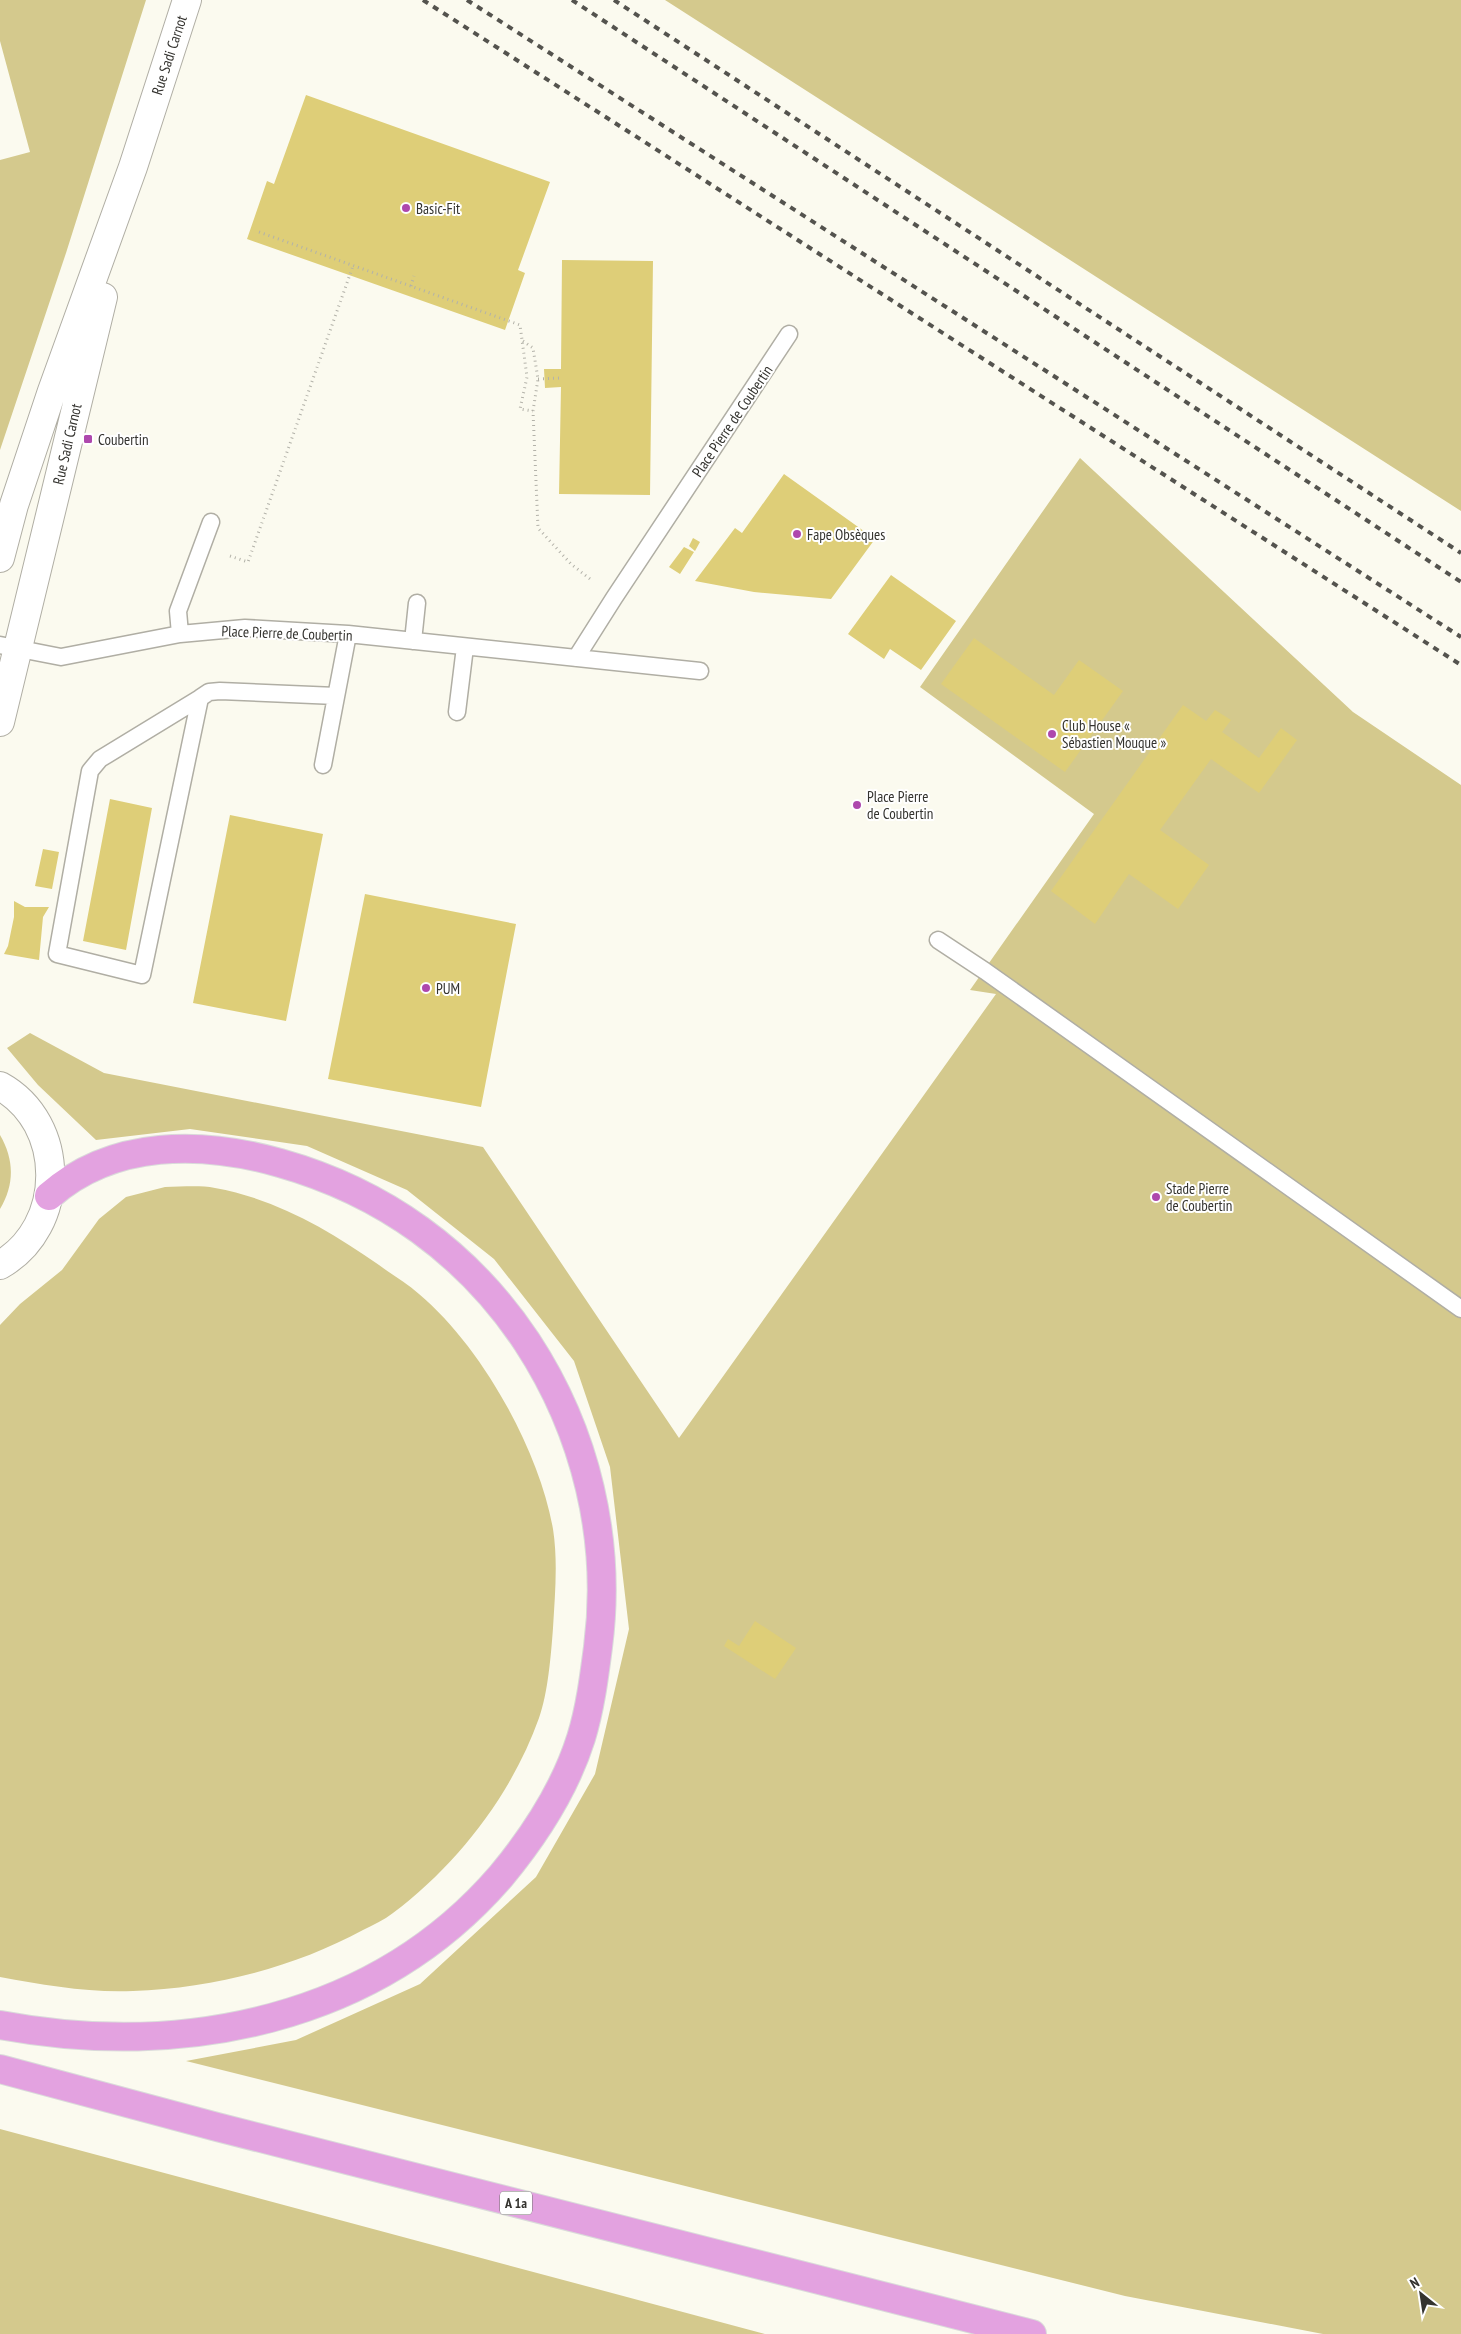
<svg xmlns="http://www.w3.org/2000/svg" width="1461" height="2334" font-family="'PT Sans Narrow',sans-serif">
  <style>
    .green { fill: #d4c98d }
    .building { fill: #dece78 }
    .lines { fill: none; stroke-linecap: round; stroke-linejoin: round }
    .lane-casing { stroke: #b0aea4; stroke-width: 19 }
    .secondary-casing { stroke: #b0aea4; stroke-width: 30 }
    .highway-casing { stroke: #dadada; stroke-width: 30 }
    .path { stroke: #b3b2a9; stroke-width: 3; stroke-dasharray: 1 4; stroke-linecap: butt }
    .lane { stroke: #fff; stroke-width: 16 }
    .secondary { stroke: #fff; stroke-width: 28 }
    .highway { stroke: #e3a2e0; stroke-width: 28 }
    .rail { stroke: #54534e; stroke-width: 4; stroke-dasharray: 6 6; stroke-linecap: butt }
    .poi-dot { fill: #ae48ad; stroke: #fff; stroke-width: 2 }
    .labels { text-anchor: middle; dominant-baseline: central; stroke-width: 4; stroke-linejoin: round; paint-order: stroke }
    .shield { fill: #fff; stroke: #71706d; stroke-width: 1 }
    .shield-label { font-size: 14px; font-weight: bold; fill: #34332f }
    .street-label { font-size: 15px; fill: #34332f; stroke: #fff }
    .poi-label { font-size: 15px; fill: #34332f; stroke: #fff; text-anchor: start }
  </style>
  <rect width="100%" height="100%" fill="#fbfaef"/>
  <path class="green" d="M0,0H146L66,253L0,450V160L30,152L0,41Z
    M665,0H1461V511Z
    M1080,458L1353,712L1461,785V2334H1323L1125,2296L186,2061L296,2040L420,1984L536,1877L595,1774L629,1629L610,1467L574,1361L494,1259L407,1190L307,1146L190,1129L96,1140L38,1085L7,1048L30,1033L104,1073L483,1147L679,1438L996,994L970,990L1094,814L920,687Z
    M0,1135C14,1159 15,1184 0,1209Z
    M165,1187C181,1187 199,1185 215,1188C276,1199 329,1230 379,1265C392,1275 407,1283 419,1294C481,1346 539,1449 553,1529C558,1561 555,1595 553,1628C551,1655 548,1693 539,1718C512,1794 458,1864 393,1913C384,1920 373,1925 363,1930C293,1968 212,1988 133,1991C89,1993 44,1985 0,1977V1325L20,1304L62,1270L99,1219L126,1197Z
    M0,2129L765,2334H0Z"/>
  <path class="building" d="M306,95L550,182L518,270L525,273L505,330L247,239L267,181L274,184Z
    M562,260L653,261L650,495L559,494L561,387L545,388L544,369H561Z
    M784,474L875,539L831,599L754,592L695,581L735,528L742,533Z
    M693,538L700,542L695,551L689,546Z
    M684,547L694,552L680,574L669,567Z
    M891,575L956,621L921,670L890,649L884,659L848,634Z
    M974,638L1054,695L1079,660L1123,691L1065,772L941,684Z
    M1183,705L1206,721L1215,710L1231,720L1222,732L1259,758L1281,728L1297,740L1259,793L1211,759L1160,830L1209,865L1178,909L1129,874L1095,924L1051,891Z
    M110,799L152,808L126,950L83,941Z
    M230,815L323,834L286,1021L193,1003Z
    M43,849L59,852L52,889L35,886Z
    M365,894L516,924L481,1107L328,1079Z
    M14,901L25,907H49L43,917L39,960L4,954L8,946L14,917Z
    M755,1621L796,1648L775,1679L724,1646L728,1639L739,1646Z"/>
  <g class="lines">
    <g class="lane-casing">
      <path id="lane" d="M180,634L178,611L211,522
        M413,641L417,603
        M0,645L61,657L180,634L245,628L348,634L700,671
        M576,658L614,598L789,334
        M200,698L100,759L90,771L57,954L142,975L200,698L209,692L220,691L336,696
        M457,712L465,647
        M323,765L348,634
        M938,940L985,971L1461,1309"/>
    </g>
    <g class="secondary-casing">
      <path id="secondary" d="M0,558L14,505L52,391L133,167L187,0
        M0,722L103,297
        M0,1086C67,1123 67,1227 0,1265"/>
    </g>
    <g class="highway-casing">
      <path id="highway" d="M0,2025C182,2059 376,2021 501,1876C535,1835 565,1789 581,1738C590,1709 594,1678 598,1647C612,1540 586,1432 527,1342C468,1253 383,1192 280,1163C203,1141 113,1139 49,1196
        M0,2069L217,2127L1032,2334"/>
    </g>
    <path class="path" d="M259,232L520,325L527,377L520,409L533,411
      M411,286L414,276
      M523,341L533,348L538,379L533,411L538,528L571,564L590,579
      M538,379L561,378
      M230,556L248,562L353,266"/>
    <use href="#lane" class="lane"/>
    <use href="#secondary" class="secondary"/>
    <use href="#highway" class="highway"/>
    <path class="rail" d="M423,0L1461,665
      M467,0L1461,637
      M572,0L1461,582
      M614,0L1461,553"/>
  </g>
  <g class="poi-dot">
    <circle cx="406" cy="208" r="5"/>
    <rect x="83" y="434" width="10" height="10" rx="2.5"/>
    <circle cx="797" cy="534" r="5"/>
    <circle cx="1052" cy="734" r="5"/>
    <circle cx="857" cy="805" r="5"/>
    <circle cx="426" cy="988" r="5"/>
    <circle cx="1156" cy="1197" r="5"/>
  </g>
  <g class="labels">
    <rect class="shield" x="500" y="2191.5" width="32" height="23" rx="4"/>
    <g class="shield-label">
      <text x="516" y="2203">A 1a</text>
    </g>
    <g class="street-label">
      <text transform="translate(169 55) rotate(-72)">Rue Sadi Carnot</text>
      <text transform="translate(732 421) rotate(-56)">Place Pierre de Coubertin</text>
      <text transform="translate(67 444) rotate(-77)">Rue Sadi Carnot</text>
      <text transform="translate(287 633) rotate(2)">Place Pierre de Coubertin</text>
    </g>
    <g class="poi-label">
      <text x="416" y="208">Basic-Fit</text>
      <text x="98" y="439">Coubertin</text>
      <text x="807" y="534">Fape Obsèques</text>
      <text x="1062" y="725">Club House «<tspan x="1062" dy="17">Sébastien Mouque »</tspan></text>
      <text x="867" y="796">Place Pierre<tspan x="867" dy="17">de Coubertin</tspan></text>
      <text x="436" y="988">PUM</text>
      <text x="1166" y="1188">Stade Pierre<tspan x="1166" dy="17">de Coubertin</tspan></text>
    </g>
  </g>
  <g transform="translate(1421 2294) rotate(330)" stroke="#ffffff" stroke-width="4" paint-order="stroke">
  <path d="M0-4L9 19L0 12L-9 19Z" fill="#34332f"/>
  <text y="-8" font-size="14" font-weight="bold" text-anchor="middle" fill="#34332f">N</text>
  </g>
</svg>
